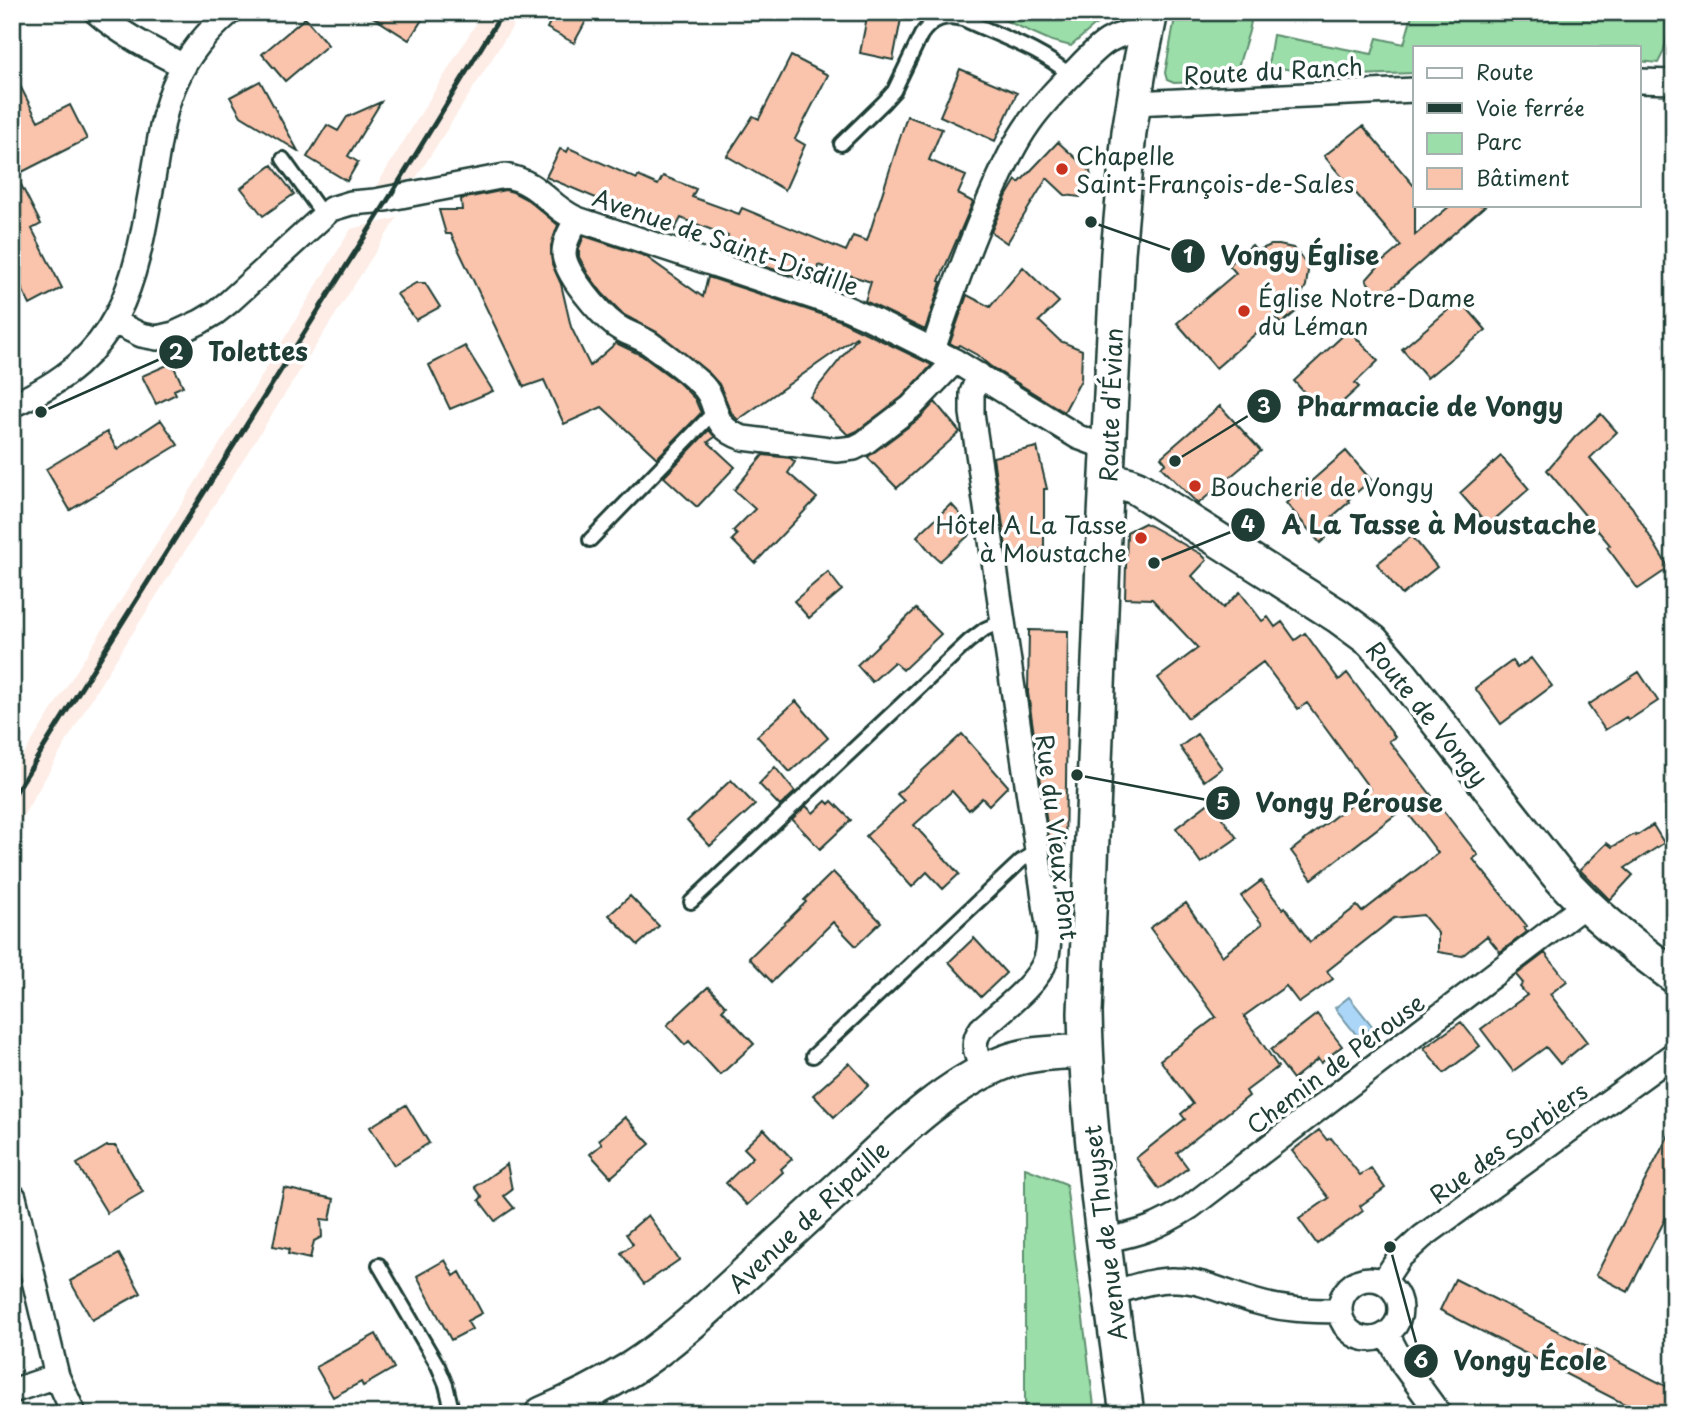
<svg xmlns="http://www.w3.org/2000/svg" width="1686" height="1426" font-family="'Playpen Sans',sans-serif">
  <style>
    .built { fill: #fdede6 }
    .green { fill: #9bdea9; stroke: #5d8e6e; stroke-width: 2 }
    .water { fill: #abd6f7; stroke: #7399a9; stroke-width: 2 }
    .building { fill: #f9c3ac; stroke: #1f3d34; stroke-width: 2 }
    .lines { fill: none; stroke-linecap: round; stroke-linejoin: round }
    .lane-casing { stroke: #1f3d34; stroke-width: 18 }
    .street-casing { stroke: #1f3d34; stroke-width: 28 }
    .secondary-casing { stroke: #1f3d34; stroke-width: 38 }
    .lane { stroke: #fff; stroke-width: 12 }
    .street { stroke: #fff; stroke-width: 23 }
    .secondary { stroke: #fff; stroke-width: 33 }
    .rail { stroke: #1f3d34; stroke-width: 5 }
    .poi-dot { fill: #c8321e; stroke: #fff; stroke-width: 2.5 }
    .labels { text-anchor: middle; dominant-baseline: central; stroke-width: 7; stroke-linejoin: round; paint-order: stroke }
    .street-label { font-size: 24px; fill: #1f3d34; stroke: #fff }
    .poi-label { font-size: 24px; fill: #1f3d34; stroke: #fff; text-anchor: start }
    .leader { fill: none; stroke: #1f3d34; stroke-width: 2.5 }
    .callout-dot { fill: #1f3d34; stroke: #fff; stroke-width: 2.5 }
    .mark-label { font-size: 21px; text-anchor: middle; font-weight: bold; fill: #fff }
    .callout-label { font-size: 26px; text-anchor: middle; font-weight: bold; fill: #1f3d34; stroke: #fff; stroke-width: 7; stroke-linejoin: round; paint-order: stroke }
  </style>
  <rect width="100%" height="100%" fill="#fff"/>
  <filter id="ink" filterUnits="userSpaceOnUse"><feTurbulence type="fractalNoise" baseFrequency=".0143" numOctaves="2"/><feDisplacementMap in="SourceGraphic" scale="14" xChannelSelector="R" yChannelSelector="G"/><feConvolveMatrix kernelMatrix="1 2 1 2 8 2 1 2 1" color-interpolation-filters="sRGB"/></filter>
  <g filter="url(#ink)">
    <path class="built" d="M483,12H522L416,178L375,188Z
      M397,218L99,686L12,835V773L231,426L351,229Z"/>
    <path class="green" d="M986,12H1097L1100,21L1071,46L1052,41Z
      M1176,12H1253L1249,31L1237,70L1221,81L1174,83L1167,80L1165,73Z
      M1413,12H1666L1671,23L1663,53L1658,63L1639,61V47H1415V73L1327,76L1268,66L1273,35L1372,54L1377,38L1404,44Z
      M1025,1168L1066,1184L1095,1414H1025Z"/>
    <path class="water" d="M1349,997L1373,1027L1359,1038L1335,1008Z"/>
    <path class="building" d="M365,12H427L409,40Z
      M555,12H591L574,43L547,28Z
      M868,12L901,19L893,60L860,53Z
      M305,18L328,45L285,81L262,54Z
      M791,56L828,75L795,139L805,145L785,190L727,156L753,116L759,119Z
      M960,69L1017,93L995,141L940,116Z
      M12,70L38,121L70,105L87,139L16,175L41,224L32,229L62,288L30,305L12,269Z
      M260,81L298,151L241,116L230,97Z
      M381,102L348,156L358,162L347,181L307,157L327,125L338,131L347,117Z
      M907,116L942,129L929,160L966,176L958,194L973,202L939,281L941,282L925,330L865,301L871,282L818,265L815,283L721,252L728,236L681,218L674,231L546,177L560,149L567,152L569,148L637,179L638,176L658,185L663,176L696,189L692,197L739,214L742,208L846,251L853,236L867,241Z
      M1363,126L1415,187V235L1451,205H1486L1380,298L1366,280L1382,262L1401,246L1324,156Z
      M1058,142L1090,171L1092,186L1080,197L1065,195L1047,178L1007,243L991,232L1007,195L1016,180L1019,183Z
      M272,165L294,194L263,216L241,188Z
      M505,190L513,192L528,200L558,225L551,246L552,264L561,284L571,327L590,366L616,343L641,355L679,383L695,399L701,413L657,458L602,407L564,424L544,380L524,387L451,234H446L439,210H462L461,199Z
      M584,236L645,256L703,297L708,277L839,320L932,365L902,397L857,431L848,435L810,397L857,338L856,337L738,420L732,414L719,384L709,373L657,332L624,315L603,294L588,274L579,257V248Z
      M1252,245L1257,251L1271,245H1279L1293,248L1298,253L1306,264L1308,271L1306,286L1299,299L1304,305L1281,324L1275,317L1216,368L1177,323L1236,273L1229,265Z
      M1023,267L1059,302L1039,321L1060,341L1082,350L1081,380L1064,412L990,366L977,355L959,345L957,347L950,343L967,295L990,307Z
      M416,283H425L440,307L416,320L397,294Z
      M1460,300L1486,330L1427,378L1402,349Z
      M1349,330L1378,361L1355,383L1359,387L1326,417L1294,381Z
      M465,346L493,391L450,409L429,365Z
      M172,363L183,386L174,390L176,394L156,404L142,376Z
      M935,402L960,432L897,488L868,458L869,456L920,418Z
      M1220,406L1261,451L1198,504L1161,467L1166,463L1161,457Z
      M1601,414L1617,432L1590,458L1632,507L1669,568L1638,589L1607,547L1610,545L1547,470L1575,437Z
      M161,420L178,445L70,510L46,469L107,432L117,449Z
      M709,430L715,437L708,442L735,467L697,507L664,477Z
      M1037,447L1047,489H1044V549L1007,554L993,457Z
      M1346,451L1371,480L1348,500L1349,502L1332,517L1339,526L1320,543L1286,503Z
      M763,455L790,458L795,462L788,473L817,498L755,563L732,540L737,535L733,531L755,509L734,490Z
      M1501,456L1529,489L1488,525L1460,493Z
      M951,504L975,530L940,561L932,554L917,536Z
      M1145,523L1201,554L1207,560L1192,576L1223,608L1240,592L1262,621L1268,617L1275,627L1282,622L1295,640L1305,633L1339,680L1347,673L1395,737L1389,741L1478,855L1473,859L1527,926L1524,928L1527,932L1500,952L1487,936L1462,956L1438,952V933L1423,915L1394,918L1327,971L1333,979L1299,1003L1286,986L1244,1016L1278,1067L1246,1091L1249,1096L1177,1153L1188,1168L1159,1189L1136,1158L1185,1119L1181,1114L1193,1104L1160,1060L1216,1017L1150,928L1186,903L1222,956L1262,924L1241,896L1261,881L1283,909L1285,907L1310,942L1357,906L1362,912L1438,853L1404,808L1312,879L1291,851L1370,789L1307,703L1298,709L1263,662L1188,718L1158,678L1198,648L1152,599L1125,598L1127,532Z
      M1412,536L1437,567L1402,595L1377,564Z
      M828,572L842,590L809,618L794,601Z
      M916,609L941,634L903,670L894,662L872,682L857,665Z
      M1029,630L1068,631L1065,858L1052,859L1028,693Z
      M1531,658L1552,686L1501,724L1475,688L1512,661L1517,668Z
      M1639,672L1658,701L1629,720L1626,717L1605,730L1588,705Z
      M796,701L828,738L790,772L757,736Z
      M962,734L1008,786L989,805L982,798L969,810L952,791L914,825L959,874L943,889L927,872L912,887L866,836L904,801L897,794Z
      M1197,734L1222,768L1204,781L1180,747Z
      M775,767L795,792L780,806L759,784Z
      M731,780L755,805L710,846L687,821Z
      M826,801L829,804L832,801L851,820L820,849L792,819L806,806L813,813Z
      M1210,802L1237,838L1201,863L1176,828Z
      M1653,825L1664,843L1625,868L1633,875L1610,900L1580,870L1607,843L1612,847L1635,834L1636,836Z
      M833,872L881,922L856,946L833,922L772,982L749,958L806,902L804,900Z
      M630,896L659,926L638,945L609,915Z
      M974,938L1006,973L981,997L949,962Z
      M1545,953L1567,981L1550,994L1587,1042L1560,1064L1546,1047L1513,1071L1481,1029L1527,995L1520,987L1523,983L1516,975Z
      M708,987L726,1006L722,1010L754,1044L720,1075L689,1041L685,1045L667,1025Z
      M1317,1014L1342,1046L1321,1063L1318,1059L1293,1079L1271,1050Z
      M1461,1022L1480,1046L1444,1073L1424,1048Z
      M849,1063L869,1085L834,1117L813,1095Z
      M406,1105L429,1143L394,1165L370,1127Z
      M625,1117L650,1144L611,1177L590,1154L602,1144L599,1140Z
      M1674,1125V1202L1628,1292L1596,1275Z
      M764,1129L792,1159L781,1169L783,1172L747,1205L726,1183L753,1157L744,1148Z
      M1319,1130L1327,1140L1331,1138L1360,1175L1371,1168L1385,1188L1360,1206L1363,1211L1317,1244L1299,1219L1329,1198L1292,1151Z
      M107,1146H116L143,1192L107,1213L77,1164Z
      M507,1164L512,1190L504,1196L514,1208L495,1221L479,1200L482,1197L475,1187Z
      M284,1188L334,1199L330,1220L321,1219L322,1237L314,1241L310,1259L288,1254L289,1249L273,1246L278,1220H277Z
      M648,1215L679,1260L644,1284L621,1253L633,1244L626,1234Z
      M119,1254L141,1293L92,1320L70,1281Z
      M445,1260L454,1276L460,1272L482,1313L467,1321L472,1329L451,1340L417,1276Z
      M1455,1279L1674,1390V1414H1644L1440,1310Z
      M376,1334L394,1368L363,1386L361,1382L333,1397L316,1367Z"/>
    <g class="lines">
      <g class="lane-casing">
        <path id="lane" d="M841,144L884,102L894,91L921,35C932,19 945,14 963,19C999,36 1040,49 1070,75
          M283,159L323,215
          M590,540L714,412
          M691,902L969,641L985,629L1003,621
          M813,1056L1021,861L1029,856L1037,853
          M379,1265L438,1366L446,1385L453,1414"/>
      </g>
      <g class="street-casing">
        <path id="street" d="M96,12C122,35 153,50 184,66
          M1639,81L1674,82
          M1134,103L1415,90
          M577,219C571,230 564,241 564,253C564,273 600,314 616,326C626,333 638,336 649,343C666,355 684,369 700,383C722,403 707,426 743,438L837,450L854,448L864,443L911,407L955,361
          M114,322L141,335L157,338L174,334L200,322L215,313L229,302L331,209L351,203L375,201L505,176C541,182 547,206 577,219L844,307L867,317L955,361L1078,437L1108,448
          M933,350C951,295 970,242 994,189C1004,167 1014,144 1029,123C1042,104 1059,87 1075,71C1098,47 1111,31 1147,31
          M979,375L972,393V413L1049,931C1049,941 1049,950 1046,959C1038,984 1001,1011 981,1029C970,1044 977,1056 983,1072
          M12,405C128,354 135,280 155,167C160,137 164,106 177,79C189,53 208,31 230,12
          M14,1197L57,1376L74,1414
          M1105,1240C1140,1234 1160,1226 1190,1207L1586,904
          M1340 1309a30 30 0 1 1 60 0a30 30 0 1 1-60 0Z
          M1383,1282L1399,1258L1422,1237L1674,1054
          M1111,1293C1131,1288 1154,1279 1175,1280C1202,1280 1228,1294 1253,1301C1282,1310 1310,1311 1340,1311
          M1387,1334L1404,1366L1439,1414
          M12,1391L57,1376"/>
      </g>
      <g class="secondary-casing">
        <path id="secondary" d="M1107,479L1127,484L1137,488L1338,616L1372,641L1398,671L1557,874C1591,913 1632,945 1674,976
          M542,1414C573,1401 603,1386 632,1368C672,1342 707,1309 742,1277C778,1244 815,1210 851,1177C896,1135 941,1089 998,1065C1026,1052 1056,1053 1086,1051
          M1127,1414C1109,1281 1088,1148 1085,1013L1104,536L1118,253L1129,132L1140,65L1151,12"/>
      </g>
      <use href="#lane" class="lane"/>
      <use href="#street" class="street"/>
      <use href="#secondary" class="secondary"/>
      <path class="rail" d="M12,798L389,198L503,12"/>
    </g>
  </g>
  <g class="poi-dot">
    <circle cx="1062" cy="169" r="7"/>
    <circle cx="1244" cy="311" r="7"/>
    <circle cx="1195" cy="486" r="7"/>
    <circle cx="1141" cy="538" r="7"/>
  </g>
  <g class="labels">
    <g class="street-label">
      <text transform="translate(1273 70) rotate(-3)">Route du Ranch</text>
      <text transform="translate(726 241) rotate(19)">Avenue de Saint-Disdille</text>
      <text transform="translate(1110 405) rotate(-88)">Route d'Évian</text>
      <text transform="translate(1428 713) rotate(51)">Route de Vongy</text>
      <text transform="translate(1058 837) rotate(83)">Rue du Vieux Pont</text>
      <text transform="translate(1335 1063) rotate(-37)">Chemin de Pérouse</text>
      <text transform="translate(1508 1142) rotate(-36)">Rue des Sorbiers</text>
      <text transform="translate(808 1216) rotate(-43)">Avenue de Ripaille</text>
      <text transform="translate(1104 1233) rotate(-97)">Avenue de Thuyset</text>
    </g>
    <g class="poi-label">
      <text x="1076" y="155">Chapelle<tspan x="1076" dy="28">Saint-François-de-Sales</tspan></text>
      <text x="1258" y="297">Église Notre-Dame<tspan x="1258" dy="28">du Léman</tspan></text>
      <text x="1209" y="486">Boucherie de Vongy</text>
      <text x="1127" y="524" text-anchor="end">Hôtel A La Tasse<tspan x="1127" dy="28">à Moustache</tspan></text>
    </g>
  </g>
  <path class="leader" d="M1091 222L1188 256M41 412L176 352M1175 461L1264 406M1154 563L1248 525M1077 775L1223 803M1390 1247L1421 1361"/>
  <g class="callout-dot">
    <circle cx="1091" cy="222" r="7"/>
    <circle cx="41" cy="412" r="7"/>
    <circle cx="1175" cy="461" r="7"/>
    <circle cx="1154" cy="563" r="7"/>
    <circle cx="1077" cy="775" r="7"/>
    <circle cx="1390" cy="1247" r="7"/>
    <circle cx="1188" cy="256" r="18"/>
    <circle cx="176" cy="352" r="18"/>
    <circle cx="1264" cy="406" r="18"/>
    <circle cx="1248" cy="525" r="18"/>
    <circle cx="1223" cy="803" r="18"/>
    <circle cx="1421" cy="1361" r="18"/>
  </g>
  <g class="mark-label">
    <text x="1188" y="263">1</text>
    <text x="176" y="360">2</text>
    <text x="1264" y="414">3</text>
    <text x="1248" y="532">4</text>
    <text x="1223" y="810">5</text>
    <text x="1421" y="1368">6</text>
  </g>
  <g class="callout-label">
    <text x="1300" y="265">Vongy Église</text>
    <text x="258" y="361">Tolettes</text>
    <text x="1430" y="416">Pharmacie de Vongy</text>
    <text x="1439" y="534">A La Tasse à Moustache</text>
    <text x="1349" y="812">Vongy Pérouse</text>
    <text x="1530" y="1370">Vongy École</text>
  </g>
  <rect width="1686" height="1426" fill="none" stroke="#fff" stroke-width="42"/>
  <rect x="21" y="21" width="1644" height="1384" fill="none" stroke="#1f3d34" stroke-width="2.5" filter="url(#ink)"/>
  <rect x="1413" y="46" width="228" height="161" fill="#ffffff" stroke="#a5b1ae" stroke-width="2"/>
  <rect x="1427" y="68" width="35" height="10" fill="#ffffff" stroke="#a5b1ae" stroke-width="2"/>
  <text x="1476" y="80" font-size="21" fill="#1f3d34">Route</text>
  <rect x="1427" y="103" width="35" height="10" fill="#1f3d34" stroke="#a5b1ae" stroke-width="2"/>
  <text x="1476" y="116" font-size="21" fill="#1f3d34">Voie ferrée</text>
  <rect x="1427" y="133" width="35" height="21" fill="#9bdea9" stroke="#a5b1ae" stroke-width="2"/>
  <text x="1476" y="150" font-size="21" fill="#1f3d34">Parc</text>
  <rect x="1427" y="168" width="35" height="21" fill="#f9c3ac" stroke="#a5b1ae" stroke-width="2"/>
  <text x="1476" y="186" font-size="21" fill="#1f3d34">Bâtiment</text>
</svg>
